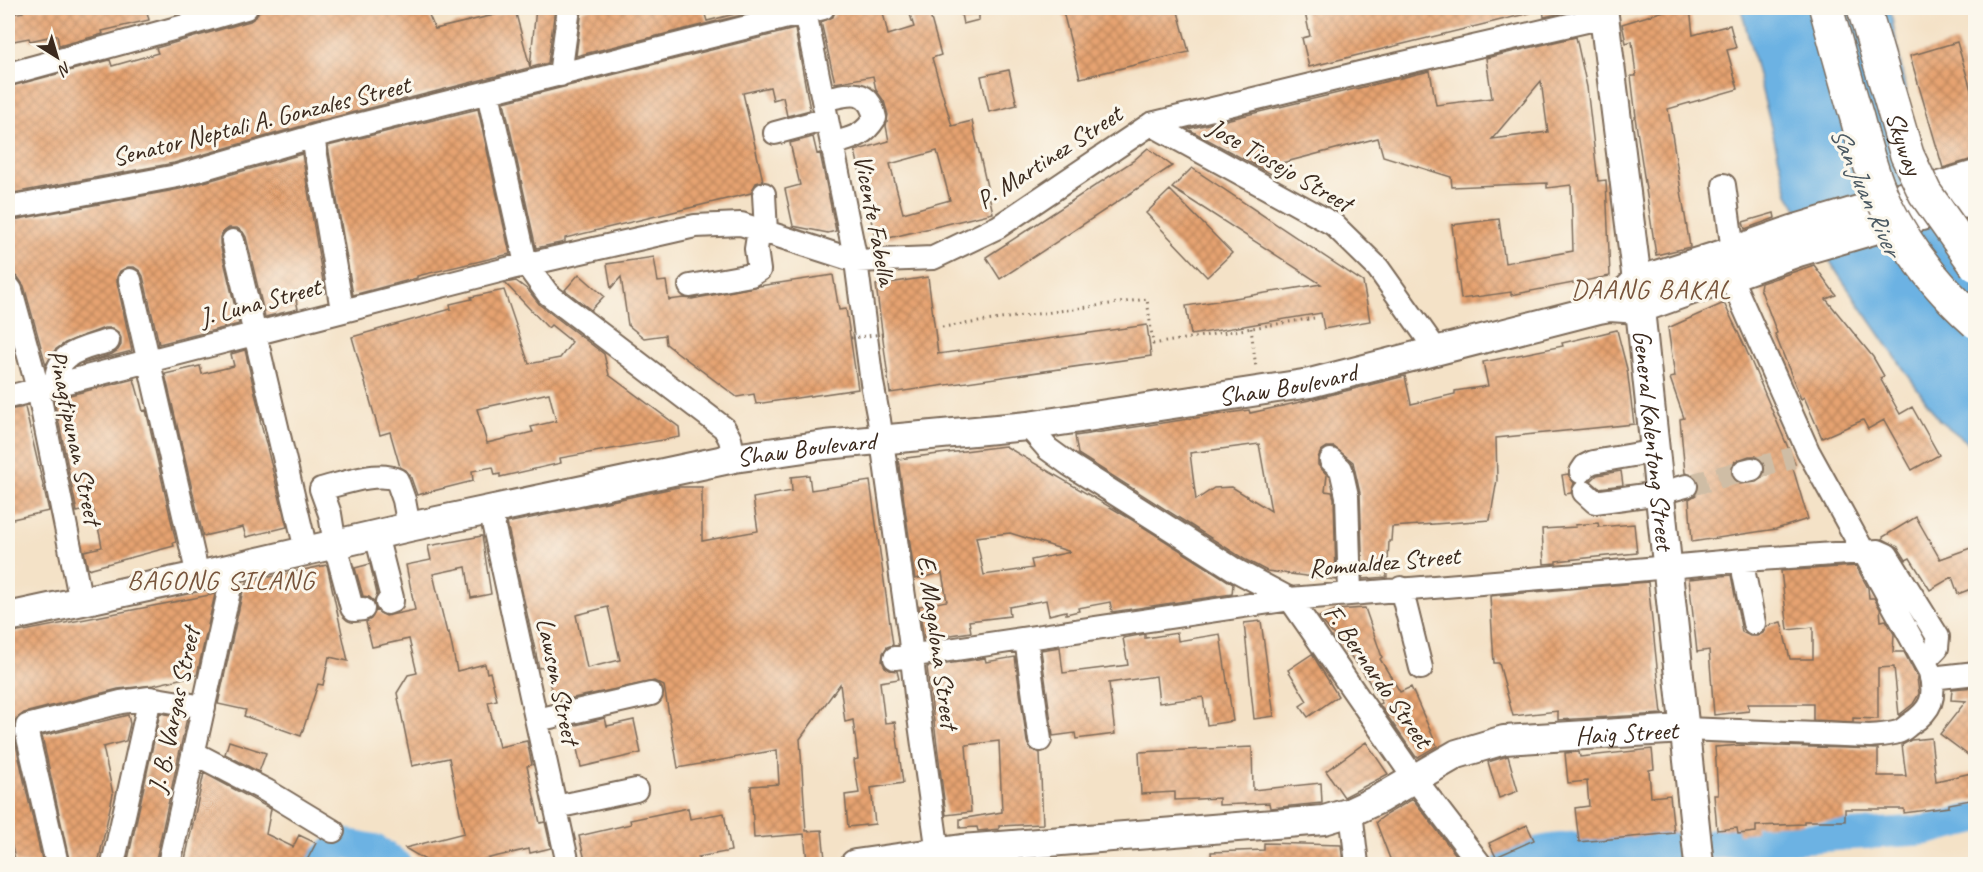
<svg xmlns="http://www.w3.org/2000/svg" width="1983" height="872" font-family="Caveat,sans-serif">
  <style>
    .water { fill: #6cb2e3; stroke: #546e80; stroke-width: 1.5 }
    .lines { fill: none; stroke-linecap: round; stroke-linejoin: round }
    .stream { stroke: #6cb2e3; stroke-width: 5 }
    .river { stroke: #6cb2e3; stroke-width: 30 }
    .building { fill: url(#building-cross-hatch); fill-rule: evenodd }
    .minor-tunnel { stroke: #cfbda5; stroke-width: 22; stroke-dasharray: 22 11; stroke-linecap: butt }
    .minor-casing { stroke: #7c6a59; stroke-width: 26 }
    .major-casing { stroke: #7c6a59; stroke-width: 32 }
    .path { stroke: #7c6a59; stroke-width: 3; stroke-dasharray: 1.5 4.5; stroke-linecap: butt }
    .minor { stroke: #fff; stroke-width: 22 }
    .major { stroke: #fff; stroke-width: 28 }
    .highway-bridge-casing { stroke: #7c6a59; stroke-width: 36; stroke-linecap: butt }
    .path-bridge { stroke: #7c6a59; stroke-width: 3; stroke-dasharray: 1.5 4.5; stroke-linecap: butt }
    .highway-bridge { stroke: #fff; stroke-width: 33 }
    .labels { text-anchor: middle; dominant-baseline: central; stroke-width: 6; stroke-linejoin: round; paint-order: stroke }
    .street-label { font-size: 26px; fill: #3b2a1e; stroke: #fbf7ec }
    .water-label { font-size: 27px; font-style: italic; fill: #4c5a63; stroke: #fbf7ec }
    .neighbourhood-label { font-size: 27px; letter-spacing: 1.5px; fill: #77543b; stroke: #fbf7ec }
  </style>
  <defs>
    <pattern id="building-cross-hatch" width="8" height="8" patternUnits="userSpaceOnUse" patternTransform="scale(1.5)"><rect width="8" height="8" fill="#e6a371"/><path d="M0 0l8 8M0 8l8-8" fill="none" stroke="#bc855c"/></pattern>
  </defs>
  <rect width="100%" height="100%" fill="#fbf7ec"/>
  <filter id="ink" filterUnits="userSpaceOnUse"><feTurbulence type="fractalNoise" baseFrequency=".0167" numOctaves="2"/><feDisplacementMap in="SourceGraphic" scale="12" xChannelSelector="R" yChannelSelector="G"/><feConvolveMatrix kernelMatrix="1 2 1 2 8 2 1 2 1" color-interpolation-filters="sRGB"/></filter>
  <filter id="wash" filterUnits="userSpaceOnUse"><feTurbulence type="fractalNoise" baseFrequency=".008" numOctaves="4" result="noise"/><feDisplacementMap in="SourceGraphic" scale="24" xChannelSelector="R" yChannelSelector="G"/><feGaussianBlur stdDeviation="1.35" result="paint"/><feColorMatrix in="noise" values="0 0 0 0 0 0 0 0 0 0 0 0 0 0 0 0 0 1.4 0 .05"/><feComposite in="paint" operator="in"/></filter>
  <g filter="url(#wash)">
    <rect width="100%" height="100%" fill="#f4e2c7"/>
    <path class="water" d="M1741,8H1890L1912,124L1957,218L1975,237V448L1939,420L1838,274L1788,194Z"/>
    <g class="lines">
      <path class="stream" d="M1671,847L1688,846"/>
      <path class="river" d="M1714,844L1927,830L1976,818
        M319,864L342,843L374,849L396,864
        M1508,864C1542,839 1629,847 1671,847"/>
    </g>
    <g id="blocks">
      <path class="building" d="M22,8H146L149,20L102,31L103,34L59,46L57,35L30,41L29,38L8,42V15L23,12Z
        M271,8H426L435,29L515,10L530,67L536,8H555L548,63L319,121L174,163L8,194V159H12L8,132V87L110,60L112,66L158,53L156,48L250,21L256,17L259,11Z
        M594,8H703L707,21L758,8H770L576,56L582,10Z
        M836,8H882L888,35L914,27L908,8H928L941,55L932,58L952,126L972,121L993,213L876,241L855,151L889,141L886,126L888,115L884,101L876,90L873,76L835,83L821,22L833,17ZM937,151L950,200L903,213L890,164Z
        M979,8V20L963,24L960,9Z
        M1062,8H1154L1155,11L1177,8L1189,52L1080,78Z
        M1304,8H1530V13L1309,67L1302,38L1310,36Z
        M1543,8H1569L1570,11L1544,17Z
        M1666,8H1690L1693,35L1730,25L1736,48L1727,50L1738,89L1668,109L1690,247L1656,255L1635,117H1636L1631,76H1636L1632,41L1626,43L1622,24L1667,10Z
        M795,29L810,110L787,116L783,97L773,100L770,87L743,93L763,181L756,183L751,193L565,238V242L536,248L504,102Z
        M1576,37L1587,87L1598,181L1606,180L1610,276L1511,295V292L1461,299L1452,225L1499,219L1505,263L1573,251L1571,185L1547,188V183L1452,187L1451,177L1383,156L1378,138L1282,163L1273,175L1188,129L1430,71L1436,105L1492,98L1486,58ZM1541,81L1548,132L1492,139Z
        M1957,42L1976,107V158L1943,168L1910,56Z
        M1009,70L1017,105L989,112L981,76Z
        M478,109L510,254L417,276V278L353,295L328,146Z
        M813,137L817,154L820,153L836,231L828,233L793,226L785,189L800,185L790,143Z
        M1148,148L1172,166L1000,279L986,257L1133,161Z
        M302,154L325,293L296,300L298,309L265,317L246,237L243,232L237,228H229L223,232L220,237V244L239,324L159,344L143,276L140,271L134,267H128L120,271L117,277V282L132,351L81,364L112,354L118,350L121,345V338L118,332L112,328H104L65,343L55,350L46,365L24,286L18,277L8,273V221L180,189Z
        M1192,168L1363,282L1370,321L1324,329L1321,313L1191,335L1186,306L1321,284L1172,188Z
        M1170,190L1232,253L1207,277L1146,213Z
        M1774,213L1775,218L1745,229L1743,222Z
        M654,257L658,282L666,281L669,300L684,298L692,299L759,286L833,275L839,310L846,309L858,389L756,404L754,394L737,397L666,344L665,335L644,338L628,325L621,277L611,288L607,264Z
        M1814,265L1836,295L1826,299L1873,357L1884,376L1880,378L1900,414L1912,407L1939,455L1912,470L1884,420L1868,429L1863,420L1822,438L1804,397L1801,399L1775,334L1777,333L1760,288L1761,283Z
        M579,274L604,296L591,310L565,290Z
        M928,277L938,354L1147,325L1151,356L890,393L876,285Z
        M516,281L528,290L540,305L604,354L609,375L679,427L680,437L560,458L561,463L500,477V474L495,475L493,467L472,471L473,481L417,495L410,475L406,470L400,467L390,432L380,435L352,337L451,309L450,304L472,299L471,297L504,290L529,364L560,358L572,342L551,325L548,328L505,283ZM549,393L556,421L531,427L533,432L487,443L477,409Z
        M1724,303L1745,347L1795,464L1792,465L1808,519L1776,529L1692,542L1689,499L1696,495L1699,489V483L1695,476L1685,473L1680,419L1684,418L1670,378L1675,377L1668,328ZM1749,456H1756L1762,460L1765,466V473L1762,478L1756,482L1740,484L1735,481L1731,475V467L1735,461Z
        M1617,330L1627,369L1634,424L1496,438L1497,480L1490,520L1392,527L1391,541H1389L1388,561H1386L1387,577L1363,579L1360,493L1353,462L1334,447H1327L1321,451L1318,458V465L1327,475L1325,491L1332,492L1334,498L1336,580L1267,571L1244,559L1078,454L1075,436L1249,410L1250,413L1314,399L1405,376L1411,404L1455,394V391L1488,386L1483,362L1563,346L1562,343ZM1259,444L1271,511L1232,487L1214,488L1196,500L1190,453Z
        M245,350L261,419L260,420L287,527L246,537L243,527L203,536L165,374L200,366L202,374L234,366L231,354Z
        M134,379L143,411L146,410L176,542L173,543L174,546L88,569L84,551L102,547L100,536L93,508L77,512L54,399Z
        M25,407L49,511L8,520V410Z
        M1005,446L1134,521L1233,584L1232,594L1112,612L1110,602L1078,608L1079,611L1066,614V611L1049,615L1046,600L1009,607L1010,616L969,621L971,632L924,639L919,606L947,601L942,573L915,579L898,459ZM1010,533L1071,552L1031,560L1033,568L984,575L976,537Z
        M1621,471L1623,485L1599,488L1591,481L1597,475Z
        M1568,474L1574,483L1571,493L1565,494L1562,475Z
        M809,475L811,490L870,481L893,645L887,647L883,653L882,661L885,667L890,670L897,671L899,679L880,682L885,723L895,722L903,783L871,788L875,824L848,827L845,795L859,793L854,760L858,759L853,720L845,722L840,684L800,739L806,831L822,830L825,859L807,861L804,834L754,838L751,786L779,784L777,750L678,768L664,686L654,681L554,702L546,667L539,668L507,523L678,487H702V541L758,531L753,498L792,491L791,477ZM608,607L620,660L587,668L576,615Z
        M1916,517L1940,559L1976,546V587L1958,594L1952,577L1930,590L1910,558L1906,560L1898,547L1883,539V537Z
        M1598,523L1599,527L1634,524L1637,553L1556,561V563L1544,564L1542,529L1576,527L1575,525Z
        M482,536L491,594L471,598L466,567L433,574L440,604L447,633L449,632L457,671L485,664L487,673L490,672L497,700L488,702L499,747L527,741L532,765L527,766L540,823L545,822L551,848L530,853L529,849L463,864H432L405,848L464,833L449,758L412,766L397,693L408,675L417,673L409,639L372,647L366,622L371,619L376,610L386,616L415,610L406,565L431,560L428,546Z
        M370,564L377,594L374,601L369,597L363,596L355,568Z
        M327,565L348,661L329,657L323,685L318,684L301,736L244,716L246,710L218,704L244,586L247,585V582Z
        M1856,566L1868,588L1869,598H1874L1880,609L1881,621L1886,620L1894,634L1893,652H1904L1917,677L1919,694L1913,704L1899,715L1894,667L1878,668V719L1853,718V722L1813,720V704H1748L1749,711L1714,715L1709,650L1697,652L1689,579L1731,575L1742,632L1750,636H1757L1763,633L1767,626L1781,622L1790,659H1813V627L1788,630L1781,571Z
        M1648,582L1662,714L1558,720V711L1513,716L1499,663H1494L1490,596Z
        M215,594L197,675L154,685L118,689L24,713L15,720L14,736L43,864H16L8,829V766L11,765L8,749V634Z
        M1365,608L1382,657L1380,659L1400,692L1411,687L1437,746L1418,757H1416L1379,704L1382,703L1362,670L1319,617L1336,610Z
        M1261,621L1274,716L1254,719L1244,623Z
        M1177,633L1178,641L1220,634L1233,721L1207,725L1203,697L1159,703L1156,676L1109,683L1115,734L1076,739L1075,733L1053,736L1041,650L1060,647L1063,673L1128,665L1123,638L1145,634V638Z
        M1312,654L1338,696L1308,717L1300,706L1307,701L1288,670Z
        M1015,657L1027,742L1030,749L1040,753L1043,824L999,826V829L978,831L977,827L960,828V819L1002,812L999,741L966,745L971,812L946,815L927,667L985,658L986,662Z
        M1976,687V761L1940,734L1966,701L1951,700L1952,689Z
        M160,713L187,718L155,864H127Z
        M128,715L130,724L126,741L103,747L113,794L98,864H70L42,736Z
        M605,718L607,726L634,720L641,753L581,767L572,726Z
        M1931,738L1936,781L1976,772V799L1949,804V807L1904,813V809H1845V821H1804V824L1756,826V832L1738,834L1737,828L1717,830L1714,795H1718L1715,747L1742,745L1878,749V776H1906L1902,745L1911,740Z
        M229,741L266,753L259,772L225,754Z
        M1366,742L1388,774L1344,797L1326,771Z
        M1252,747L1253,790L1321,783L1322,803L1270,808L1269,803L1219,805V798L1175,800V792L1141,794L1139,752Z
        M1652,749L1654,769L1649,770L1651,797L1670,795L1674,833L1579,842L1575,808L1589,806L1587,781L1568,783L1565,753L1579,752L1580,757Z
        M1508,756L1518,791L1499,798L1488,762Z
        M204,773L271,809L266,834L293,847L299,835L316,843L305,864H184Z
        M1413,799L1463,864H1392L1376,822L1387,814Z
        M688,808L690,819L724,813L731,851L698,857L699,861L683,864H586L579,836L631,824L630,820Z
        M1527,825L1534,840L1496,857L1489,843Z
        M1264,843L1341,845L1343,864H1212L1211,852L1264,850Z"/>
    </g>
  </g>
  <g filter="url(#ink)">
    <use href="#blocks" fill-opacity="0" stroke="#7c6a59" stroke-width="1.5"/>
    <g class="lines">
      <path class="minor-tunnel" d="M1752,469L1793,458
        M1686,486L1744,471"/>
      <g class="minor-casing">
        <path id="minor" d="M805,12L856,261L872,383L879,420L910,639L916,695L938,853
          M8,74L184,26L246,8
          M560,75L569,8
          M488,93L526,264L548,294L724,428L730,439L734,458
          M823,100C847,94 869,86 875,118C863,137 852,138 832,144
          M1151,124L1333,224L1378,268L1437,351
          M775,133L827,119
          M313,137L342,310
          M1724,185L1733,251
          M764,194L766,232
          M8,208L177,176L322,134L823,8
          M233,241L306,550
          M130,280L198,576
          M8,286L11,290L38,389L81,602
          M690,286L751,275L759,270L756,249L759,230
          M56,385C54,352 84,349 108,341
          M8,397L511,268L695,226L741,224L856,261L933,258L998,227L1151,124L1360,73L1604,17
          M1028,426L1048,449L1070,465L1237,571L1290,599L1414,778L1480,864
          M1331,460L1341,469L1347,496L1350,592
          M1744,471L1752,469
          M1581,472L1585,466L1593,462L1656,451
          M1584,492L1595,502L1660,493L1686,486
          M490,509L568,864
          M376,535L392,598V601L387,603
          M1744,560V574L1754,623
          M1401,588L1421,668
          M363,609L354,610L352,608L335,545L330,514L321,489C341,484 378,470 397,480L404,500L409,527
          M1026,639L1040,740
          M895,658L1290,599L1625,571L1744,560L1878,551L1887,555L1938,637L1937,648L1924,661
          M1931,678L1976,673
          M537,720L651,694
          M1684,729L1870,736C1879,735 1889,735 1898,732C1902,731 1906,727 1910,724C1932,710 1936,697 1930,672L1808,451L1730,276
          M194,753L267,791L333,831
          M556,807L636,790
          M1351,812L1357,864
          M57,864L27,733V726L121,702L150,698L204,707
          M113,864L150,698
          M169,864L230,587L231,567"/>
      </g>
      <g class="major-casing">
        <g id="major">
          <path id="s1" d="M1603,8L1637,281L1699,864"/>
          <path d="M1624,293L1637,281L1733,251L1792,230L1976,175"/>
          <path id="s2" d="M8,617L198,576L409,527L734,458L825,445L1028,426L1310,383L1599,309L1610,307L1639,309L1798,252L1976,200"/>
          <path id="s3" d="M855,864L962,849L1324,820L1351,812L1381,798L1457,754L1504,740L1684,729"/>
        </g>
      </g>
      <path class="path" d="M942,327L1147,299L1153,344L1314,318
        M1251,328L1256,368"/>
      <use href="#minor" class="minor"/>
      <use href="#major" class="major"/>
      <g class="highway-bridge-casing">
        <g id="highway-bridge">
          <path d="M1826,8C1836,44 1846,81 1857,118C1865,148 1873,178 1886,206C1908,250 1939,289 1976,322"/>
          <path id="s4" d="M1864,8L1907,155L1925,193L1976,265"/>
        </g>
      </g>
      <path class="path-bridge" d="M851,338L882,334"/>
      <use href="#highway-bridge" class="highway-bridge"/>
    </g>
  </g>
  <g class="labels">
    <g class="street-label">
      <text transform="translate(261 121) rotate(-14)">Senator Neptali A. Gonzales Street</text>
      <text stroke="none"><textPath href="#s4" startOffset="141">Skyway</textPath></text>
      <text transform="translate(1049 157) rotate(-33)">P. Martinez Street</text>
      <text transform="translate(1280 165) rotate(30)">Jose Tiosejo Street</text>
      <text transform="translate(875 220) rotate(79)">Vicente Fabella</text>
      <text transform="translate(260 302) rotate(-15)">J. Luna Street</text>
      <text stroke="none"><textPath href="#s2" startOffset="1302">Shaw Boulevard</textPath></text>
      <text transform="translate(75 437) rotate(78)">Pinagtipunan Street</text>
      <text stroke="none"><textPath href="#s1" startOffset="435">General Kalentong Street</textPath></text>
      <text stroke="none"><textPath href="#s2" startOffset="816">Shaw Boulevard</textPath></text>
      <text transform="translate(1384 562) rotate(-5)">Romualdez Street</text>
      <text transform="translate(938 642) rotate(82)">E. Magalona Street</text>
      <text transform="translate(1378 676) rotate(55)">F. Bernardo Street</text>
      <text transform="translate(558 681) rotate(78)">Lawson Street</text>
      <text transform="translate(174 710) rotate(-78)">J. B. Vargas Street</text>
      <text stroke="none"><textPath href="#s3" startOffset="792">Haig Street</textPath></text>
    </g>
    <g class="water-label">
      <text transform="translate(1866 191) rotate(66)">San Juan River</text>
    </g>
    <g class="neighbourhood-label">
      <text x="1651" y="289">DAANG BAKAL</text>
      <text x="221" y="580">BAGONG SILANG</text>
    </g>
  </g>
  <rect width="1983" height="872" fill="none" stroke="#fbf7ec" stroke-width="30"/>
  <g transform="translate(57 57) rotate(143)" stroke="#fbf7ec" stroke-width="4.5" paint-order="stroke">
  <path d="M0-4.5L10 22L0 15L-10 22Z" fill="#3b2a1e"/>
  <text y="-9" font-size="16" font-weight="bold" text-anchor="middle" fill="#3b2a1e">N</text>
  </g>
</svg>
